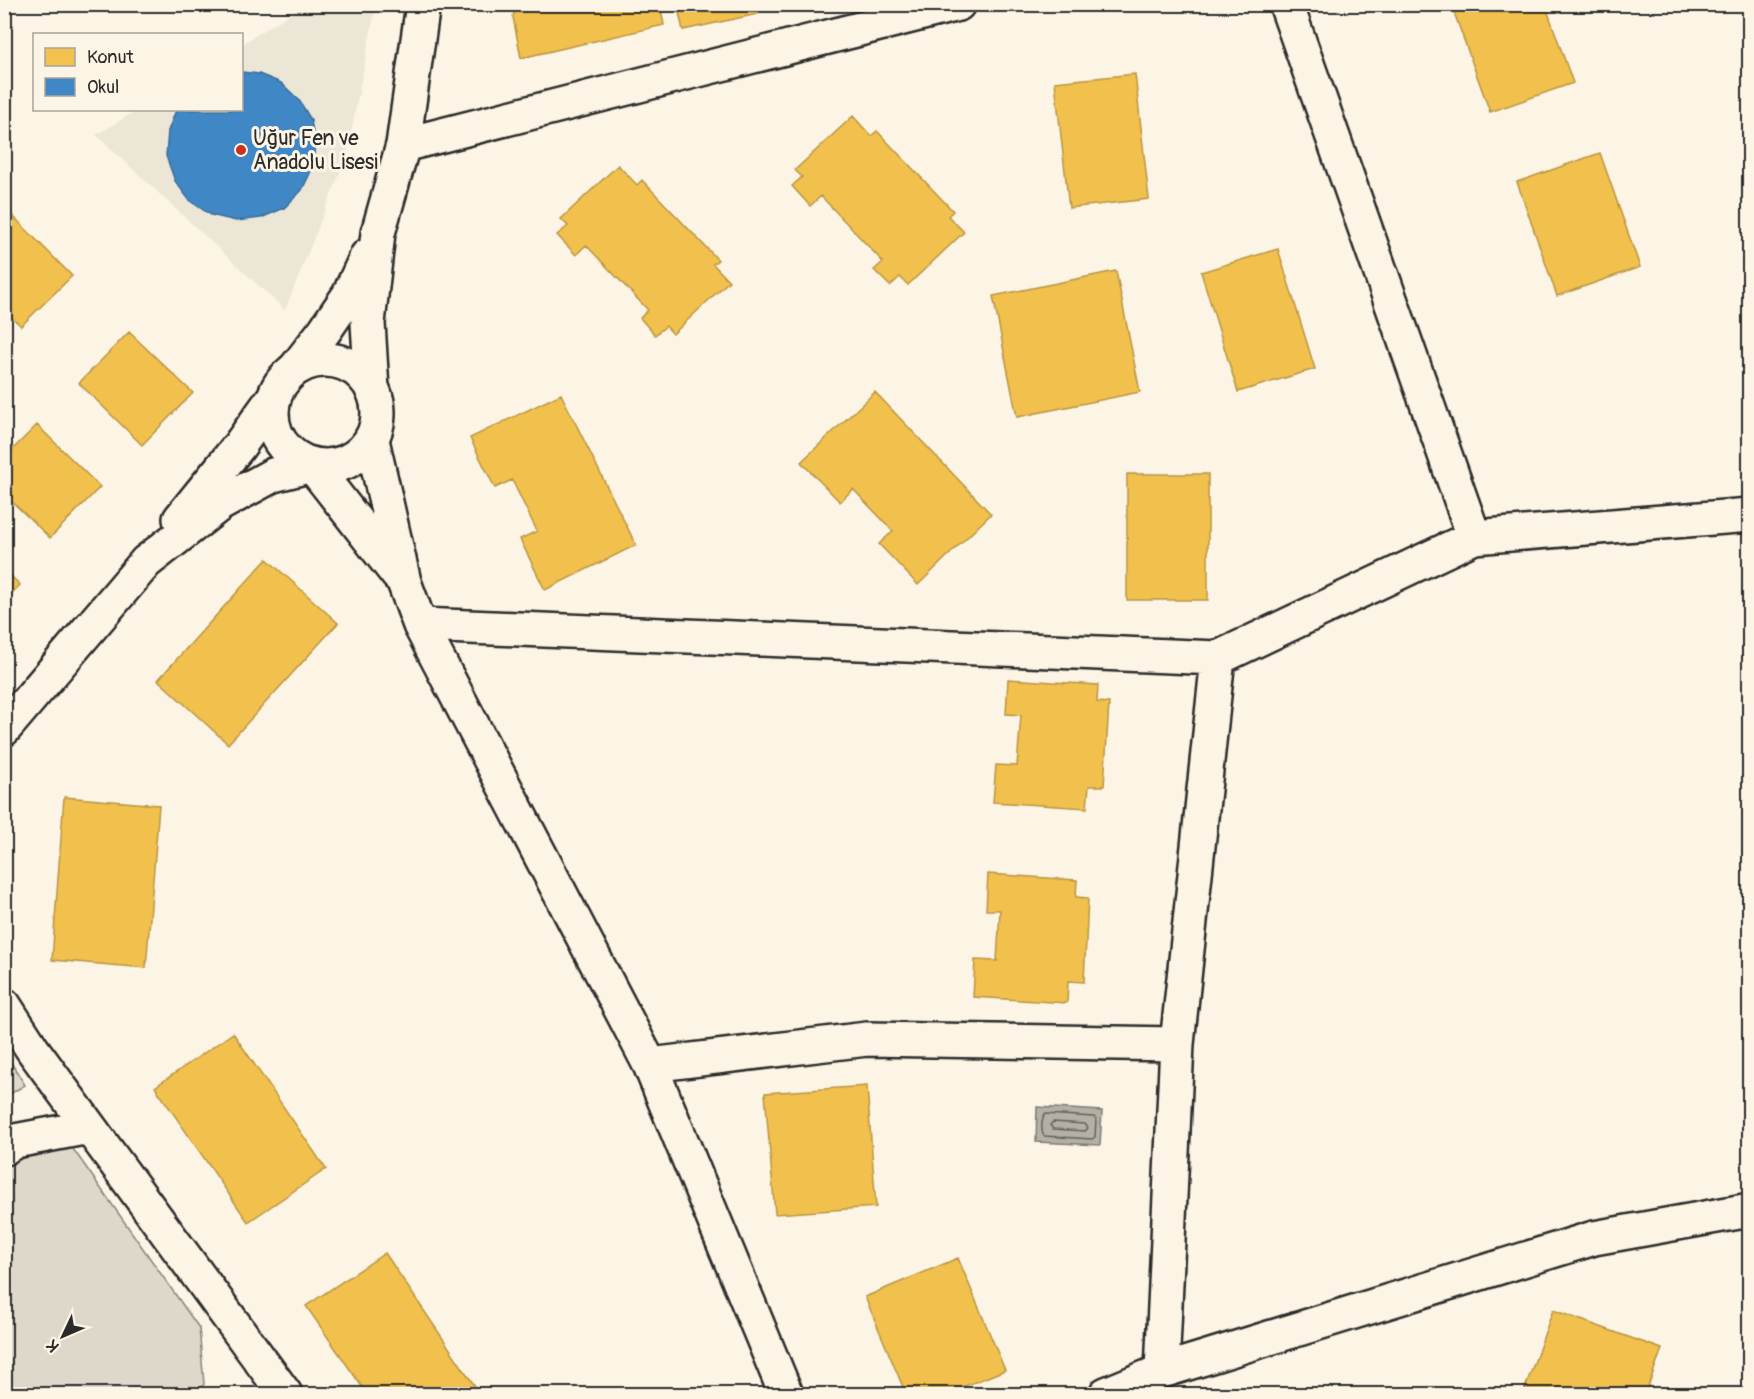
<svg xmlns="http://www.w3.org/2000/svg" width="1754" height="1399" font-family="Pangolin,sans-serif">
  <style>
    .built { fill: #ece6d7 }
    .green { fill: #ded8ca; stroke: #84827a; stroke-width: 1.5 }
    .water { fill: #b4b0a5; stroke: #7d7b74; stroke-width: 1.5 }
    .homes { fill: #f2c14e; stroke: #b69444; stroke-width: 1.5 }
    .schools { fill: #3f88c5; stroke: #396c97; stroke-width: 1.5 }
    .lines { fill: none; stroke-linecap: round; stroke-linejoin: round }
    .shore { stroke: #62605c; stroke-width: 1.5 }
    .street-casing { stroke: #2b2b2b; stroke-width: 38 }
    .secondary-casing { stroke: #2b2b2b; stroke-width: 38 }
    .street { stroke: #fcf5e5; stroke-width: 33 }
    .secondary { stroke: #fcf5e5; stroke-width: 33 }
    .poi-dot { fill: #c8321e; stroke: #fcf5e5; stroke-width: 2 }
    .labels { text-anchor: middle; dominant-baseline: central; stroke-width: 6; stroke-linejoin: round; paint-order: stroke }
    .poi-label { font-size: 21px; fill: #2b2b2b; stroke: #fcf5e5; text-anchor: start }
  </style>
  <rect width="100%" height="100%" fill="#fcf5e5"/>
  <filter id="ink" filterUnits="userSpaceOnUse"><feTurbulence type="fractalNoise" baseFrequency=".0167" numOctaves="2"/><feDisplacementMap in="SourceGraphic" scale="12" xChannelSelector="R" yChannelSelector="G"/><feConvolveMatrix kernelMatrix="1 2 1 2 8 2 1 2 1" color-interpolation-filters="sRGB"/></filter>
  <g filter="url(#ink)">
    <path class="built" d="M304,5H376L346,158L285,310L96,135L137,110H242V44Z"/>
    <path class="green" d="M5,1053L25,1085L5,1097H4Z
      M48,1143L71,1146L199,1328L204,1384L197,1394H5L4,1163Z"/>
    <path class="water" d="M1037,1107L1102,1111L1100,1145L1036,1142Z"/>
    <path class="homes" d="M516,4H660L664,25L521,58L513,17Z
      M677,4H756L758,14L683,30Z
      M1451,4H1545L1573,83L1490,112Z
      M1135,74L1149,199L1069,208L1055,82Z
      M853,116L871,136L877,131L953,211L948,216L964,232L908,285L900,277L890,286L874,270L883,262L821,196L810,206L792,186L802,177L795,170Z
      M1600,153L1640,267L1557,296L1517,182Z
      M618,165L637,185L642,180L718,260L713,264L729,281L673,334L666,326L655,335L640,318L648,310L586,245L576,255L557,235L568,226L561,219Z
      M10,213L72,276L21,326L4,310V219Z
      M1278,249L1315,369L1238,392L1201,272Z
      M1116,271L1140,392L1017,417L993,296Z
      M129,332L193,393L142,445L79,383Z
      M875,392L991,514L918,585L879,544L893,531L853,489L840,502L801,462Z
      M561,394L636,545L545,590L520,539L537,531L512,480L495,488L470,438Z
      M37,425L100,487L50,538L4,494V458Z
      M1127,474H1208V600H1127Z
      M267,559L338,623L228,744L158,680Z
      M4,569L20,585L4,601Z
      M1008,679L1098,685L1097,702L1109,703L1104,786H1089L1087,808L993,802L996,765L1017,766L1021,715L1006,714Z
      M64,797L159,805L146,968L52,960Z
      M988,874L1077,880L1076,897L1088,898L1084,982L1068,981L1067,1003L973,997L975,960L997,961L1000,910H986Z
      M233,1033L326,1169L248,1222L155,1087Z
      M867,1086L876,1207L775,1214L765,1093Z
      M385,1253L477,1389L468,1394H367L306,1306Z
      M958,1258L1005,1370L945,1394H906L865,1297Z
      M1553,1310L1662,1349L1645,1394H1523Z"/>
    <path class="schools" d="M242,72L259,74L281,83L299,100L311,120L315,144L313,167L302,190L284,208L261,218L236,221L211,215L190,201L175,181L166,156L168,131L176,110H242Z"/>
    <g class="lines">
      <path class="shore" d="M1045,1114L1094,1117L1096,1119L1095,1137L1092,1139L1044,1136C1041,1132 1041,1119 1045,1114Z
        M1053,1122L1085,1124L1088,1128L1085,1131L1053,1129L1050,1125Z"/>
      <g class="street-casing">
        <path id="street" d="M1286,4L1474,537
          M403,145L958,4
          M295,369L325,330L349,295L367,256
          M372,389L368,323L378,233L403,145L423,4
          M372,440L404,582L420,625L650,1065L786,1394
          M180,519L239,446L274,397
          M420,625L1218,658L1474,537L1750,515
          M4,729L146,562L220,504L273,475L312,465L398,575
          M4,1005L33,1050L285,1394
          M650,1065L867,1039L1177,1044
          M4,1148L15,1141L89,1127
          M1162,1371L1177,1044L1218,658
          M1106,1394L1162,1371L1594,1238L1750,1210"/>
      </g>
      <g class="secondary-casing">
        <path id="secondary" d="M272 413a53 53 0 1 1 106 0a53 53 0 1 1-106 0Z"/>
      </g>
      <use href="#street" class="street"/>
      <use href="#secondary" class="secondary"/>
    </g>
  </g>
  <circle class="poi-dot" cx="241" cy="150" r="6"/>
  <g class="labels">
    <g class="poi-label">
      <text x="253" y="138">Uğur Fen ve<tspan x="253" dy="24">Anadolu Lisesi</tspan></text>
    </g>
  </g>
  <rect width="1754" height="1399" fill="none" stroke="#fcf5e5" stroke-width="24"/>
  <rect x="12" y="12" width="1730" height="1375" fill="none" stroke="#2b2b2b" stroke-width="2" filter="url(#ink)"/>
  <rect x="33" y="33" width="210" height="78" fill="#fcf5e5" stroke="#a8a49b" stroke-width="1.5"/>
  <rect x="45" y="48" width="30" height="18" fill="#f2c14e" stroke="#a8a49b" stroke-width="1.5"/>
  <text x="87" y="63" font-size="18" fill="#2b2b2b">Konut</text>
  <rect x="45" y="78" width="30" height="18" fill="#3f88c5" stroke="#a8a49b" stroke-width="1.5"/>
  <text x="87" y="93" font-size="18" fill="#2b2b2b">Okul</text>
  <g transform="translate(63 1336) rotate(226)" stroke="#fcf5e5" stroke-width="4.5" paint-order="stroke">
  <path d="M0-4.5L10 22L0 15L-10 22Z" fill="#2b2b2b"/>
  <text y="-9" font-size="16" font-weight="bold" text-anchor="middle" fill="#2b2b2b">K</text>
  </g>
</svg>
